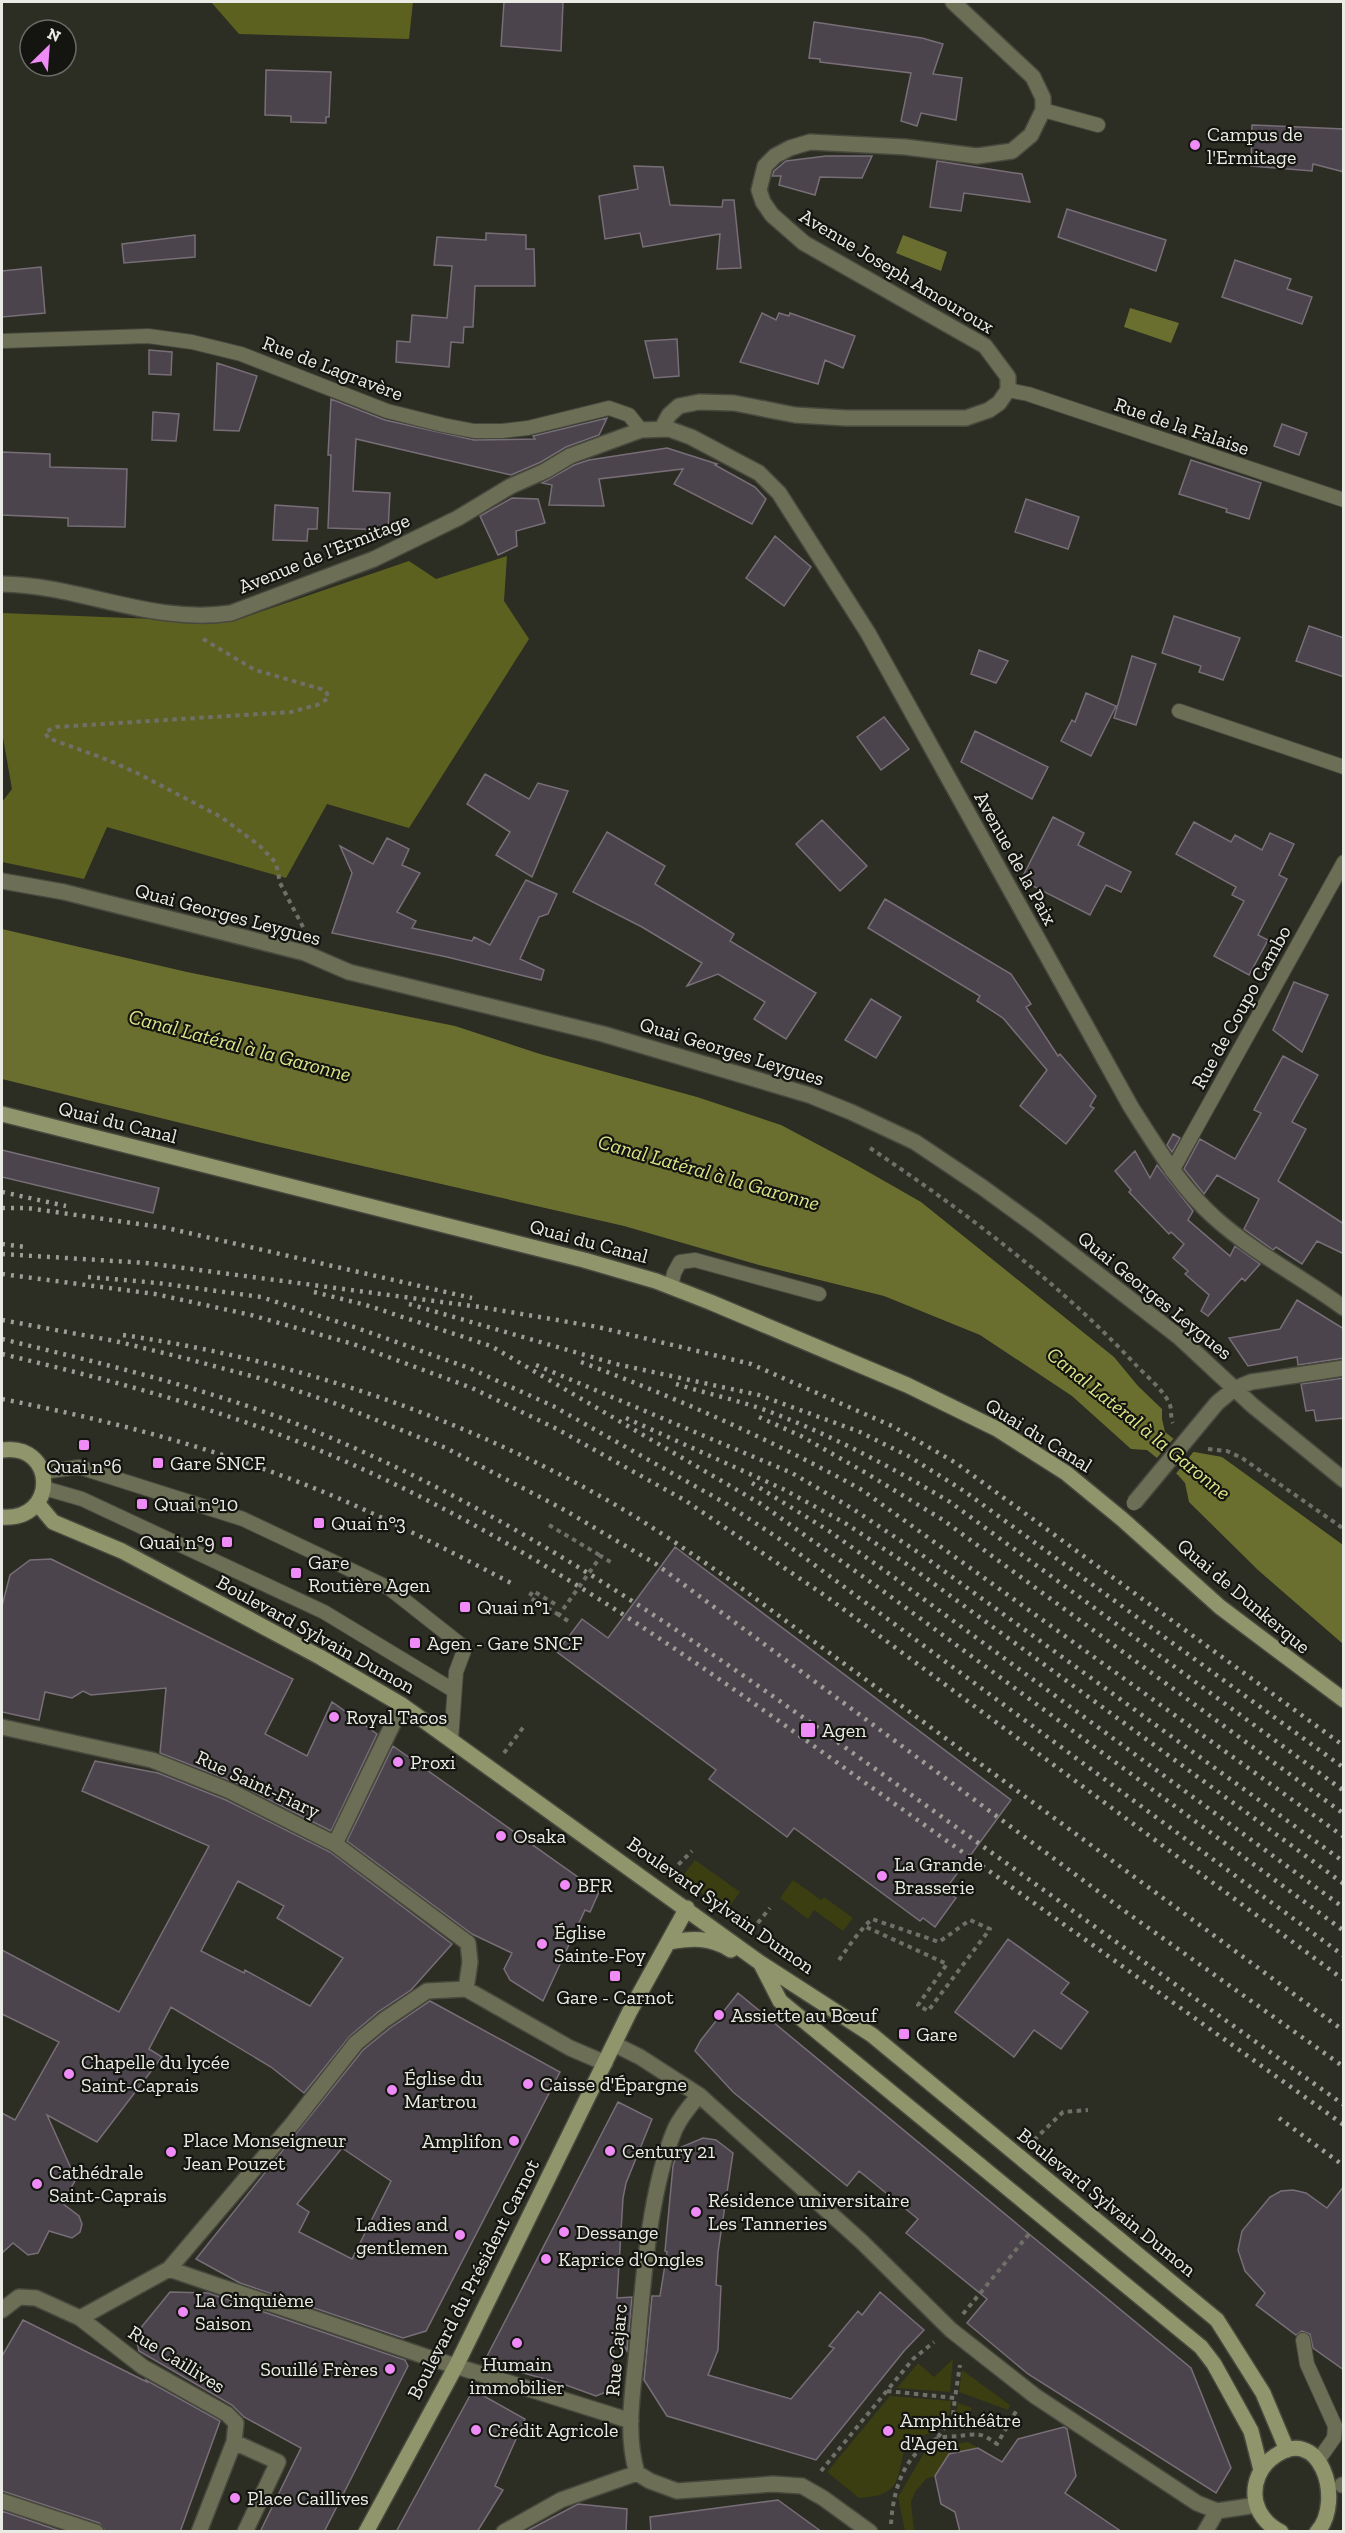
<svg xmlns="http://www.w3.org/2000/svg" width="1345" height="2533" font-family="'Zilla Slab',serif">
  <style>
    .green { fill: #3b3e11 }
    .forest { fill: #5d6120 }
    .water { fill: #6a6f2f }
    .pier { fill: #2c2d23 }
    .building { fill: #4c444c; stroke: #776e77; stroke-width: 1.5; fill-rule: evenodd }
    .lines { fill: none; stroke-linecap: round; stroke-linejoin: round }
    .lane-casing { stroke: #47483e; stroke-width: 16 }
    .street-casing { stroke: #47483e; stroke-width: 18 }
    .secondary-casing { stroke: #47483e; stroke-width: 18 }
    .path { stroke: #6f7067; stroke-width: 4; stroke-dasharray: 4.5 4.5; stroke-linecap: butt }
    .lane { stroke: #6c6f55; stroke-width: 14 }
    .street { stroke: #6c6f55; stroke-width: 15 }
    .secondary { stroke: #90956b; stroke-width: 15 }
    .rail { stroke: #9d9e96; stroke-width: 4.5; stroke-dasharray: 3 6; stroke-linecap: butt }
    .street-bridge-casing { stroke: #47483e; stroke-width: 18; stroke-linecap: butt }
    .path-bridge { stroke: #6f7067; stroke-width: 4; stroke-dasharray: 4.5 4.5; stroke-linecap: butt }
    .street-bridge { stroke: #6c6f55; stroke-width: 15 }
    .poi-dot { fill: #ef8bf6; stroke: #141510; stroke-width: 2 }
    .labels { text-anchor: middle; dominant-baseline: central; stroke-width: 4.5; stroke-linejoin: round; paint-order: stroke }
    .poi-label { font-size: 20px; fill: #eaebe5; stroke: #141510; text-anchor: start }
    .street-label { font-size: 20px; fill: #eaebe5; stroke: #141510 }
    .water-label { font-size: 21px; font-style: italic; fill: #dce588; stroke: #141510 }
  </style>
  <rect width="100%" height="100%" fill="#2c2d23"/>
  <path class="green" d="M695,1860L740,1892L726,1911L681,1878Z
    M793,1880L821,1900L824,1897L853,1918L843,1931L814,1910L808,1919L780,1898Z
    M953,2359L950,2392L897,2388L918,2363L934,2377Z
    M962,2370L1010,2405L1008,2410L959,2392Z
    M890,2396L951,2401L950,2413L936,2432C883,2441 915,2481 882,2494C875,2497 866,2497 859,2498L827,2472Z
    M958,2403L972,2408L968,2418L990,2427V2429L953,2426Z
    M968,2442L978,2448L949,2454L935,2476L926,2479L915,2492L911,2502L914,2531H905L898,2497L927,2448Z"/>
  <path class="forest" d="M211,2H413L409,39L239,34Z
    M507,556L504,601L529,639L409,828L327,804L286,878L107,827L84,879L2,862V802L12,789L2,732V613L231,622L409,561L436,579Z"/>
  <path class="water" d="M903,235L947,252L941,271L896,253Z
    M1130,308L1179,323L1171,343L1124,327Z
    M2,929L187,972L455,1026L540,1054L697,1097L781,1125L851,1162L921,1202L1114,1357L1138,1386L1162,1409V1419L1165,1432L1189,1451L1222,1457L1343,1545V1644L1258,1570L1189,1502L1185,1483L1178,1475L1147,1450L1131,1449L1072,1396L980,1335L884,1296L759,1265L624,1226L258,1142L2,1079Z"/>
  <path class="pier" d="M1176,1436L1195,1450L1174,1476L1155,1460Z"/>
  <path class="building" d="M504,2H563L561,51L501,46Z
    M814,22L922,38L943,44L933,74L962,78L956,120L921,113L917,126L901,121L911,73L820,62V59L809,58Z
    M266,70L331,72L329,117H326V123L291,122V116L265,115Z
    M1252,125L1344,129V172L1313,164L1312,171L1251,166Z
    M826,156H872L862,178L820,177L815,195L779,185L781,176H772L774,171L786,161Z
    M937,161L1022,174L1030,202L964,193L961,211L930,207Z
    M634,166L663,167L670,205L722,207L723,200H734L741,268L717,269L720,234L643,247L640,233L605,239L599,196L638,189Z
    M1067,209L1166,240L1156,271L1058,237Z
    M486,233L526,235V249H534L535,286H475L473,327H464L463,343L451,342L449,367L396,362L397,341L410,342L412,315L447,318L452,266L434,265L437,237L486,240Z
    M195,235V257L124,263L122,244Z
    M1235,260L1291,279L1287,289L1312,297L1302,324L1222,297Z
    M41,267L45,313L2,317V271Z
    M762,313L776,320L779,313L789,316L790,313L855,336L843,368L825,360L818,384L740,362Z
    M677,339L679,376L654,378L645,341Z
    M149,350L172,352L171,375L149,374Z
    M217,363L257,376L239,431L214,430Z
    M331,399L385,420L474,440L535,439L533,436L607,418L599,435L566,447L541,462L511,475L356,439L353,491L390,493L388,530L328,528L331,455H328Z
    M153,412L179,414L176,441L152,440Z
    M1282,424L1307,433L1299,455L1274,446Z
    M667,448L717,464L715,465L755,487L766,499L752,524L674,484L683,469L599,479L604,506L549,505L552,485L542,483L574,465L589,460Z
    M2,452L50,454V467L127,469L125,527L68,526V518L2,515Z
    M1191,460L1261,483L1249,519L1226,512L1227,509L1179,494Z
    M512,498L538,499L545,523L516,531L517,546L498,555L480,516Z
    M1026,499L1079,517L1068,549L1015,532Z
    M275,505L318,508L317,529H308L307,541L273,540Z
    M775,536L811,567L784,606L746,578Z
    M1174,616L1240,638L1223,680L1199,672L1201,666L1162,653Z
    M1309,626L1344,638V677L1296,661Z
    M979,650L1008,661L996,683L971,674Z
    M1132,656L1156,664L1136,725L1114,718Z
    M1086,693L1116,706L1091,756L1061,741L1072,720L1075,722Z
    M884,717L909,749L881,770L857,737Z
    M975,731L1048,767L1032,799L961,762Z
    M485,774L529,799L538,783L568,791L532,877L496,855L510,832L467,804Z
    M1053,817L1084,833L1078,845L1131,872L1121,892L1106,885L1090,915L1021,880Z
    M822,820L867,866L840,891L796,844Z
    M1194,822L1231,842L1235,835L1262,850L1270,833L1294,844L1279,875L1287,879L1258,935L1268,940L1249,975L1214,956L1244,901L1232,895L1236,887L1176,854Z
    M607,832L665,866L655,884L734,934L730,941L816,993L786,1039L754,1019L765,1002L718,974L687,986L702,963L642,927L573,892Z
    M387,838L409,849L402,865L420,873L397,912L416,921L412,928L472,941L474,937L490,945L526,880L557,894L548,914L539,917L520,959L544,970L541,980L447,957L332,933L352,873L340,846L373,864Z
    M885,899L1011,974L1031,1004L1026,1007L1058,1056L1060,1054L1096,1096L1090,1106L1094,1108L1066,1144L1020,1106L1047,1070L1003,1018L977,1001L980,996L868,928Z
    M1294,982L1328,995L1302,1052L1273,1030Z
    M871,999L901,1017L876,1058L845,1040Z
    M1283,1056L1318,1075L1292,1122L1306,1129L1278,1181L1344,1224V1254L1317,1241L1302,1264L1276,1247L1273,1250L1244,1229L1259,1199L1217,1175L1204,1194L1184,1169L1200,1139L1235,1159L1261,1113L1254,1110Z
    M1173,1134L1180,1138L1172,1152L1167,1145Z
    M2,1150L159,1188L153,1213L2,1177Z
    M1135,1151L1150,1178L1157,1165L1193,1211L1188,1220L1230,1256L1235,1246L1260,1264L1245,1281L1242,1278L1208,1316L1201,1311L1209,1295L1185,1274L1188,1271L1173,1258L1184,1244L1171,1232L1169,1234L1129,1192L1131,1190L1115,1171Z
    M1297,1300L1344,1329V1358L1298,1365L1297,1357L1248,1366L1229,1338L1280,1329Z
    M1344,1378V1418L1316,1421L1314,1410L1306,1411L1301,1384Z
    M675,1547L1011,1800L945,1890L956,1898L935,1927L923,1918L920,1921L794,1828L787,1837L709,1779L716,1770L557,1652L582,1619L608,1638Z
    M51,1559L293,1679L265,1734L307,1756L332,1702L377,1734L331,1831L234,1782L160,1753L166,1688L91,1695L83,1691L72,1698L45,1692L39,1720L2,1712V1606L10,1575L30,1560Z
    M393,1746L599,1892L590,1912L585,1910L543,2001L510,1980L504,1969L512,1953L472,1934L347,1841Z
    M95,1761L158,1773L226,1800L330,1852L452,1944L411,1990L378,2012L350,2036L304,2093L271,2067L171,2007L149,2049L162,2057L97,2142L47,2115L74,2175L75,2181L62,2203L79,2216L82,2224L80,2232L72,2238L49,2231L38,2253L28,2255L13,2243L2,2253V2113L15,2120L59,2042L2,2014V1950L119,2012L209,1846L82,1791ZM238,1881L284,1906L277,1918L343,1958L310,2006L245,1970L244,1973L201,1951Z
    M1008,1939L1069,1983L1061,1993L1088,2012L1061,2049L1034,2030L1014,2057L955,2012Z
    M738,1993L1191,2368L1231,2468L1216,2493L1028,2374L967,2323L987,2299L906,2233L918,2219L859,2171L847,2186L733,2092L695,2051L701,2040Z
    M430,2001L560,2072L426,2331L403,2338L240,2283L196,2259L363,2050L390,2028ZM342,2148L391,2181L352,2259L299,2232L309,2212L297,2204Z
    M618,2102L652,2119L626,2183L623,2198L617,2298L632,2297L627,2351L615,2330L611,2390L596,2396L563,2384L484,2362Z
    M703,2138L716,2140L733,2153L718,2252L716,2285L721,2286L718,2350L708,2375L791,2399L834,2348L829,2346L858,2311L862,2315L880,2292L924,2330L904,2351L816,2460L667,2416L644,2380L652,2296H660L667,2252L665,2251L673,2166L679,2148Z
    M1344,2186V2370L1313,2348L1310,2334L1302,2331L1296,2335L1256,2305L1265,2293L1245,2271L1238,2250L1242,2231L1270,2197L1281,2191L1293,2190L1306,2193L1327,2208Z
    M170,2292L208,2293L405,2360L408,2366L324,2532H260L301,2448L244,2417L232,2405L139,2351L135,2335Z
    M23,2320L147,2382L146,2380L220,2421L180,2532H106L99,2523L2,2491V2356Z
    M473,2390L525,2419L495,2486L503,2490L477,2532H396Z
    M1064,2427L1067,2429L1076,2476L1065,2493L1122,2532H960L955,2512L941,2504L935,2476L949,2454L978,2448L1002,2462L1018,2439Z
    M778,2500L822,2532H651L650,2517Z
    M578,2504L627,2509L626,2532H525Z
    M2,2511L63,2532H2Z"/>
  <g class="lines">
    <g class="lane-casing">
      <path id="lane" d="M1043,110L1098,125
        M2,341L148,336L192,342L241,354L387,411L443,425L474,431H502L528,428L609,408L629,415L641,430
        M1008,390L1028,394L1344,500
        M1179,711L1344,767
        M1172,1171L1344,862
        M671,1287L674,1273L680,1262L695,1260L819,1294
        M43,1472L79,1467L243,1519L389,1588L465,1648L456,1672L451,1740
        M44,1488L82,1499L324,1612L453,1690
        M1303,2340L1307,2364L1335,2426L1334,2438L1322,2455"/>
    </g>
    <g class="street-casing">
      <path id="street" d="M662,428L669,415L679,406L699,402L734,403L795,415L846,418H966L989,410L999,403L1008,390V377L985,346L804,243L772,215L763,202L759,190L765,166L775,156L790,148L810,142L905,147L977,156L1012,151L1031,135L1043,110V98L1033,77L953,2
        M2,584C80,585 152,625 231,613L374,559L458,518L511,486L545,471L570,456L641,430L669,429L691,437L759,473L779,493L868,633L1131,1107C1156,1146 1180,1187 1215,1218C1254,1253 1302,1277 1344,1308
        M2,881L64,892L305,953L349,972L603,1034L809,1095L851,1112L915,1142L982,1187L1037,1227L1179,1337L1252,1405L1344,1480
        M1217,1403L1234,1389L1251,1382L1344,1368
        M2,1727L152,1760L230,1791L335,1844L468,1943L470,1962L466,1989
        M335,1844L402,1705
        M614,2044L640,2057L699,2095L862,2242L951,2330L1035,2396L1197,2503L1217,2511L1257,2505
        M169,2269L427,2357L631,2421
        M2,2310L19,2297L36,2298L80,2318L143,2367L227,2414L236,2423L234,2442
        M80,2318L169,2269L293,2123L356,2043L384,2020L427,1991L466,1989L570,2048L605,2063
        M637,2473C625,2433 633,2390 637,2350C643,2282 649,2191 675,2129C681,2116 690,2106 699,2095
        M637,2473L650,2481L677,2491L773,2484L802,2486L823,2498L870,2532
        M1342,2485H1344
        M2,2501L96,2532
        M199,2532L234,2442L278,2462L245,2532
        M504,2532L561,2500L637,2473
        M1205,2532L1217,2511"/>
    </g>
    <g class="secondary-casing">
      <path id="secondary" d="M2,1114L584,1260L656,1281L710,1302L907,1385L997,1429L1066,1473L1122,1519L1220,1607L1344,1700
        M2,1450C56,1442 59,1521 2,1517
        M38,1504L53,1522L122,1551L320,1657L402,1705L759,1962L872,2035L1217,2320L1263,2393L1287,2450
        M669,1942C692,1938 710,1937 731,1950
        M761,1964L780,2001L1201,2347L1214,2364L1251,2431L1261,2470
        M366,2532L456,2366L630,2011L687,1908
        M1281,2532C1267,2525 1256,2512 1255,2496C1254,2482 1260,2468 1271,2459C1320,2419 1345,2502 1317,2532"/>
    </g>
    <path class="path" d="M203,639L255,670L321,689L326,692L329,698L317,705L291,712L56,727L45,732L48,738L108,760L139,774L221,817L260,846L276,863L280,883L304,929
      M870,1148C964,1211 1057,1281 1135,1364C1146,1376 1164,1390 1170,1405C1172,1411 1170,1417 1173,1423
      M1208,1449L1227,1451L1242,1458L1344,1529
      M549,1525L601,1556
      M555,1604L533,1591L529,1597L559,1615
      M504,1753L525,1725
      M672,1871L692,1851
      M752,1930L770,1908
      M839,1960C849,1946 859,1931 872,1919L939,1942L970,1920L990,1929L928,2011L918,2005L947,1964L864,1926
      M1034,2140L1063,2112L1088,2110
      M963,2314L1029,2234
      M887,2391L955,2398L960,2365
      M938,2437L953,2415L955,2398
      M821,2471L913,2359L934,2342
      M891,2524C893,2492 903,2454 936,2439C942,2436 952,2437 959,2436C979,2434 980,2432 997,2444L1018,2408"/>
    <use href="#lane" class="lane"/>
    <use href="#street" class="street"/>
    <use href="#secondary" class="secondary"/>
    <path class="rail" d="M2,1192L66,1206
      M2,1208H27L167,1228L472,1298
      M2,1244L25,1247
      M2,1254L146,1263L480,1307L598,1327L751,1364L892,1426L956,1463L1344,1746
      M2,1274L155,1294L251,1315L353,1344L472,1388L557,1429L686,1501L827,1597L1344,1980
      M88,1277L158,1283L261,1297L357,1328L469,1368L553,1406L725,1503L778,1538L1344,1956
      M314,1292L366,1305L491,1346L761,1504L879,1588L1344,1931
      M409,1304L616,1364L759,1395L860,1432L910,1457L964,1491L1344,1768
      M2,1320L115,1341L184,1358L259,1378L334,1403L446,1448L561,1508L656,1564L1126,1912L1344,2067
      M123,1335C294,1360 457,1415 607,1500C651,1525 692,1554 733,1582L1344,2031
      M2,1339C108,1365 215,1390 317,1432C526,1518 709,1650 892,1781C1042,1889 1193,1997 1344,2105
      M2,1354C106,1379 210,1406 309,1446C513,1529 693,1659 871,1787C1029,1899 1186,2012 1344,2125
      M581,1362C679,1399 770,1439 862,1490L1344,1837
      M536,1365L792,1473L853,1509L922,1555L1344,1862
      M676,1384C708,1394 742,1401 773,1413C835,1437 893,1468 950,1502L1344,1791
      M2,1399C103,1419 204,1445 301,1483C374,1511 445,1549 515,1585
      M759,1417L801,1436L866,1473L943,1520L1344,1814
      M626,1418L783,1489L845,1523L911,1567L1344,1884
      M752,1483L829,1531L895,1578L1344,1908
      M1279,2118L1344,2166"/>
    <g class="street-bridge-casing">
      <path id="street-bridge" d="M1134,1503L1217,1403"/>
    </g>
    <path class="path-bridge" d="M568,1621L559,1615L601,1556L612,1563"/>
    <use href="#street-bridge" class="street-bridge"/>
  </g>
  <g class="poi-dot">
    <circle cx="1195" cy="145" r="6"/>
    <rect x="78" y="1439" width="12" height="12" rx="3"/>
    <rect x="152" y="1457" width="12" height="12" rx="3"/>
    <rect x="136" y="1498" width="12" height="12" rx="3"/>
    <rect x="313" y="1517" width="12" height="12" rx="3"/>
    <rect x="221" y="1536" width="12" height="12" rx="3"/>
    <rect x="290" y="1567" width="12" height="12" rx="3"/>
    <rect x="459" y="1601" width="12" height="12" rx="3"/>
    <rect x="409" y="1637" width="12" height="12" rx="3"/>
    <circle cx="334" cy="1717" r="6"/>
    <rect x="800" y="1722" width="16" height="16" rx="3"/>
    <circle cx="398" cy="1762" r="6"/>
    <circle cx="501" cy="1836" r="6"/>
    <circle cx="882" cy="1876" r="6"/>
    <circle cx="565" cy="1885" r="6"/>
    <circle cx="542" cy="1944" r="6"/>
    <rect x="609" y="1970" width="12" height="12" rx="3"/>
    <circle cx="719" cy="2015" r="6"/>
    <rect x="898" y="2028" width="12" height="12" rx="3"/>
    <circle cx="69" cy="2074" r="6"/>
    <circle cx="528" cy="2084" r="6"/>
    <circle cx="392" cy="2090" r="6"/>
    <circle cx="514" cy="2141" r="6"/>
    <circle cx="610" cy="2151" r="6"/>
    <circle cx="171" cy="2152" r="6"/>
    <circle cx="37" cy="2184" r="6"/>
    <circle cx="696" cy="2212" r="6"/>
    <circle cx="564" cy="2232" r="6"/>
    <circle cx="460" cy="2235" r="6"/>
    <circle cx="546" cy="2259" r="6"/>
    <circle cx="183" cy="2312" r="6"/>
    <circle cx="517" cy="2343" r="6"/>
    <circle cx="390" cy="2369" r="6"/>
    <circle cx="476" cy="2430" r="6"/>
    <circle cx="888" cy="2431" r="6"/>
    <circle cx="235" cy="2498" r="6"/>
  </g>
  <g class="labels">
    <g class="poi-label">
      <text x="1207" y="134">Campus de<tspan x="1207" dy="23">l'Ermitage</tspan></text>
      <text x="170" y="1463">Gare SNCF</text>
      <text x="84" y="1466" text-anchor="middle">Quai n°6</text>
      <text x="154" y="1504">Quai n°10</text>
      <text x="331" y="1523">Quai n°3</text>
      <text x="215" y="1542" text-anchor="end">Quai n°9</text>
      <text x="308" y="1562">Gare<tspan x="308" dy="23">Routière Agen</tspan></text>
      <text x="477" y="1607">Quai n°1</text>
      <text x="427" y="1643">Agen - Gare SNCF</text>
      <text x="346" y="1717">Royal Tacos</text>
      <text x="822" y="1730">Agen</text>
      <text x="410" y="1762">Proxi</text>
      <text x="513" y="1836">Osaka</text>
      <text x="894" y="1864">La Grande<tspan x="894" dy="23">Brasserie</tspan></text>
      <text x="577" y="1885">BFR</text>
      <text x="554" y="1932">Église<tspan x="554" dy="23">Sainte-Foy</tspan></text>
      <text x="615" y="1997" text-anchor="middle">Gare - Carnot</text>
      <text x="731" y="2015">Assiette au Bœuf</text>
      <text x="916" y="2034">Gare</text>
      <text x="81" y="2062">Chapelle du lycée<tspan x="81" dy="23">Saint-Caprais</tspan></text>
      <text x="404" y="2078">Église du<tspan x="404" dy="23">Martrou</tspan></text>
      <text x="540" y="2084">Caisse d'Épargne</text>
      <text x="183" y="2140">Place Monseigneur<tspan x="183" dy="23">Jean Pouzet</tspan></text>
      <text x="502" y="2141" text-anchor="end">Amplifon</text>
      <text x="622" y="2151">Century 21</text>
      <text x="49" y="2172">Cathédrale<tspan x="49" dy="23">Saint-Caprais</tspan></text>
      <text x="708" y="2200">Résidence universitaire<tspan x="708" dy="23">Les Tanneries</tspan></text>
      <text x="448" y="2224" text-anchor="end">Ladies and<tspan x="448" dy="23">gentlemen</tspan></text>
      <text x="576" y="2232">Dessange</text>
      <text x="558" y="2259">Kaprice d'Ongles</text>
      <text x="195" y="2300">La Cinquième<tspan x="195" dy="23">Saison</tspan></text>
      <text x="517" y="2364" text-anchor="middle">Humain<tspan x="517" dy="23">immobilier</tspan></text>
      <text x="378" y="2369" text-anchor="end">Souillé Frères</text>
      <text x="900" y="2420">Amphithéâtre<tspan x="900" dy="23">d'Agen</tspan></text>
      <text x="488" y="2430">Crédit Agricole</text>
      <text x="247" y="2498">Place Caillives</text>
    </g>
    <g class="street-label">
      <text transform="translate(897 271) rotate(31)">Avenue Joseph Amouroux</text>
      <text transform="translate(333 368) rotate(21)">Rue de Lagravère</text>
      <text transform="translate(1182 426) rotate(19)">Rue de la Falaise</text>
      <text transform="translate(324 553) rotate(-22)">Avenue de l’Ermitage</text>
      <text transform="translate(1016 858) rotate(61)">Avenue de la Paix</text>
      <text transform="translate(228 914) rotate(15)">Quai Georges Leygues</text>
      <text transform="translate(1241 1007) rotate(-61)">Rue de Coupo Cambo</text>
      <text transform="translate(732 1051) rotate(17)">Quai Georges Leygues</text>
      <text transform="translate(118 1122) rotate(14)">Quai du Canal</text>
      <text transform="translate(589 1241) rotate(15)">Quai du Canal</text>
      <text transform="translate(1155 1295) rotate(39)">Quai Georges Leygues</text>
      <text transform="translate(1039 1435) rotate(32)">Quai du Canal</text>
      <text transform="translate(1244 1596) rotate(40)">Quai de Dunkerque</text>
      <text transform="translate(316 1634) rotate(29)">Boulevard Sylvain Dumon</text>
      <text transform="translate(258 1784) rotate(25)">Rue Saint-Fiary</text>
      <text transform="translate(721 1905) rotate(35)">Boulevard Sylvain Dumon</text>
      <text transform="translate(1107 2202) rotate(39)">Boulevard Sylvain Dumon</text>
      <text transform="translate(473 2279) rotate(-63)">Boulevard du Président Carnot</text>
      <text transform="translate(616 2350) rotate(-85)">Rue Cajarc</text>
      <text transform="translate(177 2359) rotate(32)">Rue Caillives</text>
    </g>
    <g class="water-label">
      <text transform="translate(240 1045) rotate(15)">Canal Latéral à la Garonne</text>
      <text transform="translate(709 1172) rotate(16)">Canal Latéral à la Garonne</text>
      <text transform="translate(1139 1423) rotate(39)">Canal Latéral à la Garonne</text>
    </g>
  </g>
  <rect width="1345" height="2533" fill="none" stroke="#eaebe5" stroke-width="6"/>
  <g transform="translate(48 48) rotate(25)"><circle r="28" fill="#141510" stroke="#6a6b65" stroke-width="1.5"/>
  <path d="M0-4.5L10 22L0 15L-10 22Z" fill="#ef8bf6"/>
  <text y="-9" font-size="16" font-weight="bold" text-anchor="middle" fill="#eaebe5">N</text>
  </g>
</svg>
